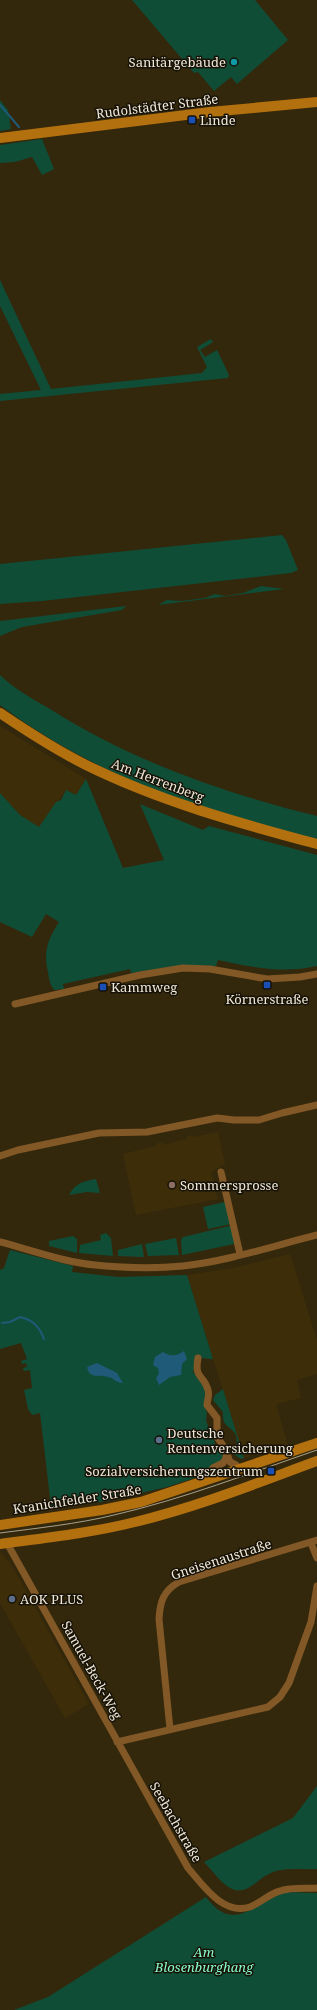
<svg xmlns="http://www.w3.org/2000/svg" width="317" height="2010" font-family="'Noto Serif',serif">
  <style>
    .built { fill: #3d2e09 }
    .green { fill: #0f4d37 }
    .water { fill: #1f5a78 }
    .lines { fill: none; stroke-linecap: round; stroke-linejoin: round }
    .stream { stroke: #1f5a78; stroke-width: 2 }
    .street { stroke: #825827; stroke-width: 7 }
    .secondary { stroke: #b3700f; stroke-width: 10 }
    .tram { stroke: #a9a08b; stroke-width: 1 }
    .culture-dot { fill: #0f9aa8; stroke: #171207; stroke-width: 1.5 }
    .transit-dot { fill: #1a4fb4; stroke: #171207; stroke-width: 1.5 }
    .education-dot { fill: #8d6e63; stroke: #171207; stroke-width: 1.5 }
    .service-dot { fill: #5c6f8a; stroke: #171207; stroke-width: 1.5 }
    .labels { text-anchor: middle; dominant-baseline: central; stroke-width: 3; stroke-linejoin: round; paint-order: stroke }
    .poi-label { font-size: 13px; fill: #f0e8d8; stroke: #171207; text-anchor: start }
    .street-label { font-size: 13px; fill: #f0e8d8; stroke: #171207 }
    .park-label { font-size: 13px; font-style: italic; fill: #87fccb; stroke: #171207 }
  </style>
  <rect width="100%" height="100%" fill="#34280c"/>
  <path class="built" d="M0,726L86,779L76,795L66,790L39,827L20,815L0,793Z
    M218,1132L225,1164L211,1172L218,1199L136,1215L123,1154L156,1146L155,1144L159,1143L162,1142L163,1145L187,1139V1136L193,1135L194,1137Z
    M290,1254L317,1340V1374L297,1380L301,1398L276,1404L288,1445L282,1444L244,1458L187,1275L234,1268Z
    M0,1552L11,1564L89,1704L65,1718L0,1603Z"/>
  <path class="green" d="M132,0H255L288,40L237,84L231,77L214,91L198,72L194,73Z
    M0,100L8,110L11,129L0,131Z
    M42,139L54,169L42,175L32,157L15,162L0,163V145Z
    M0,280L51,389L202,373L207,367L197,347L211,339L213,342L200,350L205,357L217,350L229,375L228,378L0,401V394L41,390L0,306Z
    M282,535L286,540L298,570L291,573L42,601L0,604V564Z
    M261,586L284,589L158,605L167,600L181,601L205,598L215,594L225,596L243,593Z
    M126,606L122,610L22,627L0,636V621Z
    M0,675C14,689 33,699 50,709C132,761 223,793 317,816V840C276,828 234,819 194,805C125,781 59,749 0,705Z
    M86,779L123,868L164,860L140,804L203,830L209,826L317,855V966C283,974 252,967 218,960L216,966L183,965L131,973L130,969L63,984L64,989L54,990C50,984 49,979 48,972C43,951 48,939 59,922L46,914L32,937L0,922V793L20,815L39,827L56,802L61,800L66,790L76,795Z
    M96,1179L100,1193L87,1192L69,1195C75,1183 84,1181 96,1179Z
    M225,1202L231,1224L208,1229L203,1207Z
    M229,1226H231L234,1244L182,1255L181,1240L183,1237Z
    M106,1233L111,1238L113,1256L79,1253L80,1245L101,1240L100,1235Z
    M73,1236L77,1239V1253L49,1246V1241Z
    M176,1238L179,1255L148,1256L145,1244Z
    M142,1244L144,1257L118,1256V1250Z
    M10,1250L73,1266L72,1272L119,1277L187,1275L213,1359L198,1358L193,1372L203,1382L206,1391L205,1407L207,1413L206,1420L211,1435L214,1438L215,1445H220L225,1457L203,1475L167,1487L101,1502L51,1506L40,1413L32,1415L28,1409L24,1390L32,1388L30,1370L24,1371L23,1368L27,1367L26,1363L22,1364L21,1361L27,1359L21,1343L0,1349V1270L4,1268Z
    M223,1389L244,1458L241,1459L232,1453L231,1448L237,1444L236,1435C229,1424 222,1428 223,1412L213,1400L215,1395Z
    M317,1786V1869C303,1870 284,1867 271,1873C263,1876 257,1883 250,1887C230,1899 218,1876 204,1862L293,1818Z
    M285,1892L317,1893V2010H14L48,1997L206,1897C234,1935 255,1902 285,1892Z"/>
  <path class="water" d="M184,1351L187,1359L182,1364L181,1375L170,1377L159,1385L156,1378L159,1374L158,1368L153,1365L155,1357L163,1352C171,1357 177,1356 184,1351Z
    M97,1363L117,1373L123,1383C116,1383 114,1378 108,1377C99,1374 90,1380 87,1367Z"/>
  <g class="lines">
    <path class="stream" d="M0,105L19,127
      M2,1323L10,1322L20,1317C33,1320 39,1326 44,1339"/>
    <path class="street" d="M15,1004L140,975L183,968L210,969L267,979L300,977L317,974
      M0,1156L18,1150L99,1133L147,1132L217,1118L234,1120H259L282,1113L317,1105
      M221,1172L240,1254
      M0,1242C31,1250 63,1262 95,1265C124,1268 154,1269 183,1266C228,1261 273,1246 317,1235
      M198,1358C194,1380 204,1374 208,1390C210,1395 207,1400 207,1405L217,1418V1437C223,1446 231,1453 223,1463L213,1468L209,1475
      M227,1454L230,1462L236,1465
      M7,1543L188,1868C203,1885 223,1916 250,1907C260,1903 269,1894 280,1891C292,1887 305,1889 317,1888
      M311,1543L317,1558
      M170,1729L159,1619C160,1602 163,1591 179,1582L317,1540
      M117,1742L268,1707L280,1697L289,1683L311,1622L317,1586"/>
    <path class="secondary" d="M0,138L210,112L317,102
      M0,713C28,732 56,750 86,765C159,801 238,823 317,844
      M0,1525L102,1510L141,1502L317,1443
      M0,1544C45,1538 91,1533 135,1522C197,1507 257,1483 317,1461"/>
    <path class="tram" d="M0,1533C38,1528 77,1524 114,1515C183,1499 250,1473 317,1450"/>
  </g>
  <circle class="culture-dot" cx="234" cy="62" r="4"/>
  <g class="transit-dot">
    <rect x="188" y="116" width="8" height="8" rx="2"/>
    <rect x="263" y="981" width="8" height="8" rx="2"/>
    <rect x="99" y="983" width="8" height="8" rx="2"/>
    <rect x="267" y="1467" width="8" height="8" rx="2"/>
  </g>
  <circle class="education-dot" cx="172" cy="1185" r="4"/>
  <g class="service-dot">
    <circle cx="159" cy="1440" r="4"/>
    <circle cx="12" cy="1599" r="4"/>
  </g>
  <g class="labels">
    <g class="poi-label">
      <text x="226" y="62" text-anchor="end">Sanitärgebäude</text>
      <text x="200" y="120">Linde</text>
      <text x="111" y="987">Kammweg</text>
      <text x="267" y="999" text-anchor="middle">Körnerstraße</text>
      <text x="180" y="1185">Sommersprosse</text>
      <text x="167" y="1433">Deutsche<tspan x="167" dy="15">Rentenversicherung</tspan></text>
      <text x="263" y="1471" text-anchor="end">Sozialversicherungszentrum</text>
      <text x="20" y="1599">AOK PLUS</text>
    </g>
    <g class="street-label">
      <text transform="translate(157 106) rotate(-7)">Rudolstädter Straße</text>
      <text transform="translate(158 780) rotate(21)">Am Herrenberg</text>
      <text transform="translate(77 1499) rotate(-9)">Kranichfelder Straße</text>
      <text transform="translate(221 1559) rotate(-18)">Gneisenaustraße</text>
      <text transform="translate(92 1670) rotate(61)">Samuel-Beck-Weg</text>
      <text transform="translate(176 1822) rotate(60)">Seebachstraße</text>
    </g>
    <g class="park-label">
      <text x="204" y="1952">Am<tspan x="204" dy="15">Blosenburghang</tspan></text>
    </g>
  </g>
</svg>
